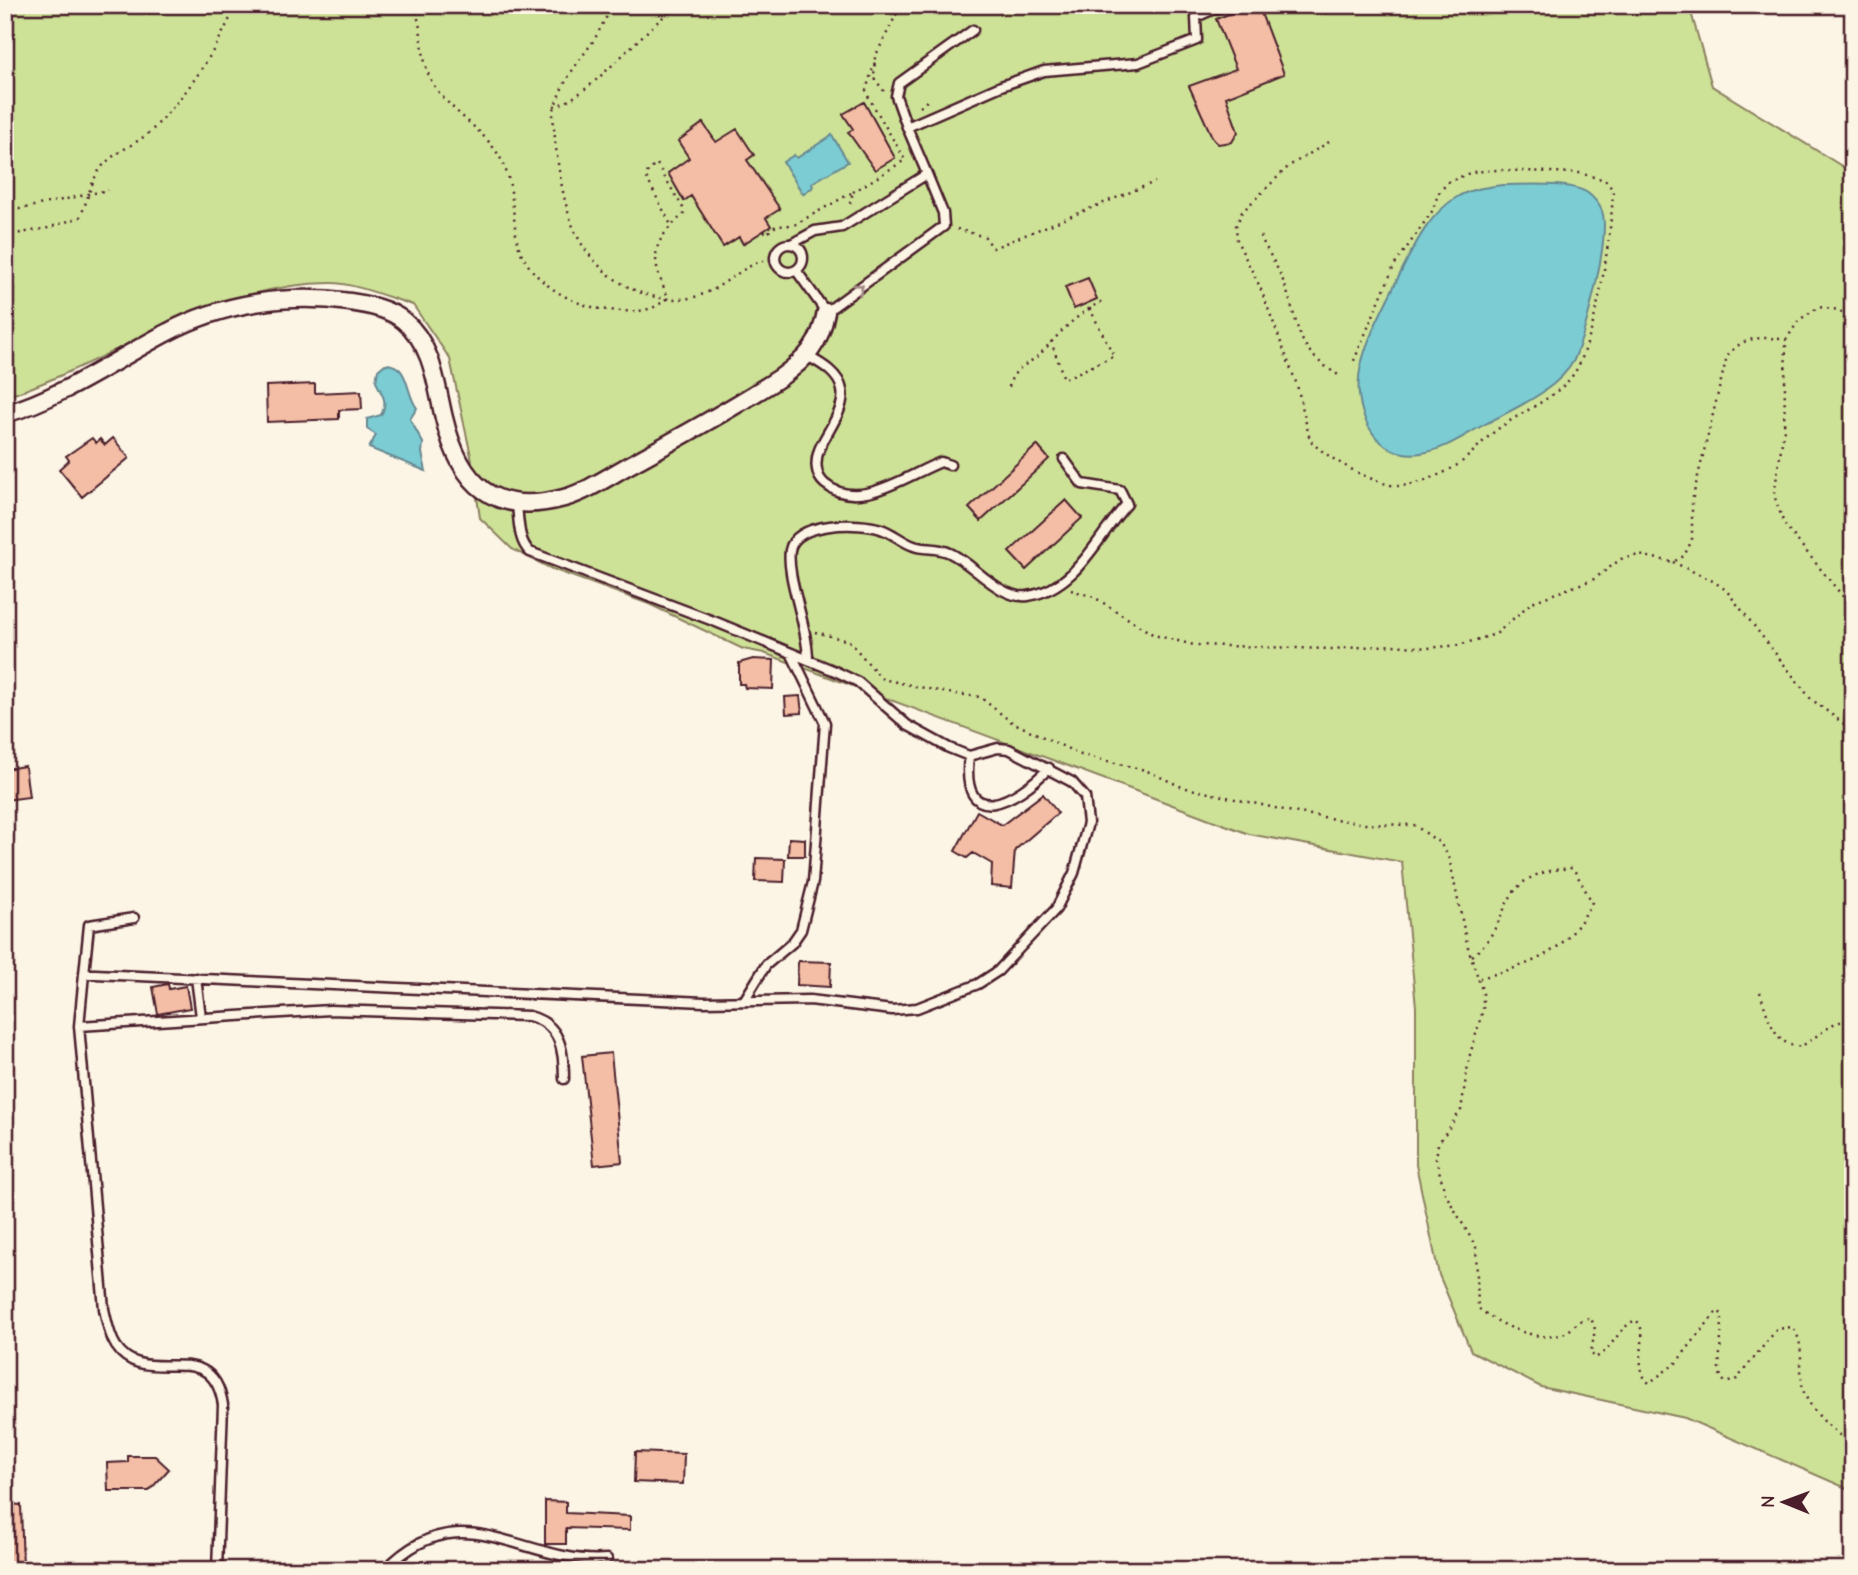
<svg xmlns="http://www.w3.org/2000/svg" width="1858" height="1575" font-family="'Comic Neue',sans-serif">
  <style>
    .green { fill: #cde297; stroke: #8c8061; stroke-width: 2 }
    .water { fill: #7bccd3; stroke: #678790; stroke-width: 2 }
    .building { fill: #f3bea5; stroke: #4a1f2b; stroke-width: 2 }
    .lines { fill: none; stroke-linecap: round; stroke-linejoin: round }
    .service-casing { stroke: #4a1f2b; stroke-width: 13 }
    .minor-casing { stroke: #4a1f2b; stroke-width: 21 }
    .path { stroke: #4a1f2b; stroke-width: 2.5; stroke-dasharray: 2 5; stroke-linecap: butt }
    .service { stroke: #fcf5e5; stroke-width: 8 }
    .minor { stroke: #fcf5e5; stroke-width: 16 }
    .oneway { stroke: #a38a88 }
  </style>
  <rect width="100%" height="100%" fill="#fcf5e5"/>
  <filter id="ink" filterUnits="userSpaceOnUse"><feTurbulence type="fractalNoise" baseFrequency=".0143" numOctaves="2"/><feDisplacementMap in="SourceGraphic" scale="14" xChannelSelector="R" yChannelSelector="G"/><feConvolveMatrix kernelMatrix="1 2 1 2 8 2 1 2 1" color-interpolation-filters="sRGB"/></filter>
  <g filter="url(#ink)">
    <path class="green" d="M5,5H1689L1712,86L1853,173V1491L1685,1418L1541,1387L1471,1351L1439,1275L1416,1165V1007L1402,862L1249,834L1125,787L764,653L743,649L649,604L552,569L512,549L480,518L471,456L450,359L413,305C390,298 354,283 331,283C213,283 113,362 5,397Z"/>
    <path class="water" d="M832,135L848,162L812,183L813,187L803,194L783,162L794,155L797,158Z
      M1503,185C1524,185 1572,181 1589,194C1593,197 1600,205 1602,211C1611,237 1585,333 1574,360C1557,392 1510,410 1480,427C1462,437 1443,450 1422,453C1372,461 1351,406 1361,365C1368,336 1383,309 1396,282C1412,251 1426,216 1457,197C1470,189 1488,187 1503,185Z
      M385,364C410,364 405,393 417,408L410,419L423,443L422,453L426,471L369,448L376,435L367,429V419L381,415C389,399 381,395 376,381L378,370Z"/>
    <path class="building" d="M1251,5H1258L1284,74L1226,97L1238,132L1232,142L1218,144L1213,139L1189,86L1236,69L1216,19Z
      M864,102L895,158L875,170L848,132L853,129L843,114Z
      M703,123L716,142L737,129L754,155L747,160L780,209L766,218L771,226L743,244L739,237L723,247L691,196L684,201L668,173L689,158L678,141Z
      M1088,278L1097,299L1074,309L1065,287Z
      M315,384V393L361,391L362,409L339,410V419L267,422L266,386Z
      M92,438L96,443L100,439L105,445L113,438L129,458L82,497L59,469L69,460L66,456Z
      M1037,445L1049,459L981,521L969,508Z
      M1066,500L1082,518L1026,570L1009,552Z
      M753,659L774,660L773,689L745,688L744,684H739V663Z
      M800,696L802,713L786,714L785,697Z
      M25,766L29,797L5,800V769Z
      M1043,794L1058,813L1015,850L1012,888L991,886L992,864L973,853L967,858L955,851L977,811L1002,825Z
      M789,838L805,839V856H788Z
      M756,858L785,859L784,882L755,881Z
      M798,961L831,962L830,987L797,985Z
      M168,984L169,989L186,986L190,1008L158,1014L153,987Z
      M611,1053L622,1162L594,1165L582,1056Z
      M635,1452L684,1454L683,1484L634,1482Z
      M128,1456H155L169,1469L149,1491H108L107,1463L128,1462Z
      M545,1501L566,1502V1513L630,1516V1530L566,1528V1544H545Z
      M8,1504L21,1505L23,1569H5Z"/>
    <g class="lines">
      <g class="service-casing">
        <path id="service" d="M907,127L896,96L899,83L973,30
          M927,174L907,127L1001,86L1044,71L1138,63L1197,40L1196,17L1223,5
          M791,244L815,231L842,227L927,174L943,213L944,226L826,312L796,270
          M775 258a14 14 0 1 1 28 0a14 14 0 1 1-28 0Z
          M809,357C822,364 839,374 842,390C846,410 826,432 819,450C815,461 815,476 825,484C859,512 907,475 941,462L950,465
          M808,660C808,625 786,578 790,550C796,521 860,522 881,529C893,533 902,542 914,546C926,550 938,547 950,553C974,564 1000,600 1028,596C1078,588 1097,536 1127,504L1120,490L1082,484L1064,459
          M969,756C960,832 1016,802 1049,768
          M84,974L89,925L134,918
          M196,978L201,1017
          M745,999L766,965L792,943L801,930L813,882L825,723L791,653
          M79,1026L84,974H95L704,1002L810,1000L892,1010L917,1008L978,984L998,971L1056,909L1074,873L1088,823L1085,797L1072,782L1009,749L998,748L969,756L949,748L907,725L858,682L835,671L716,622L530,552C518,541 519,521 517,505
          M217,1570L223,1405C212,1333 145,1391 116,1346C109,1335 107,1322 104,1309L79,1026L330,1010L529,1016C561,1024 564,1051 564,1079
          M385,1570C461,1490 525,1566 607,1559"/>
      </g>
      <g class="minor-casing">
        <path id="minor" d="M5,414C63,397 113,361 166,333C222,303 288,293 350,302C369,305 390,309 404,321C433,345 436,385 444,418C460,485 494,517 564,498C589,491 612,474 635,462C684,435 734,408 781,377C807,358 820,345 826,312"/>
      </g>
      <path class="path" d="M413,5C426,32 418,62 435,87C454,115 486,130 502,161C514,186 512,213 517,240C525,279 572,307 609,310C631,312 652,314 668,297C650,258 650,243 684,214L683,208L657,164L648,171L646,177L671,225
        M614,5C605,17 600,31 592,43C576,65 559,86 553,114C555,147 561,198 574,229C593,274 645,308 694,297C725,290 742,261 775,259
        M884,91L874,78L875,57L901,5
        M554,106C588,100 644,27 679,5
        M920,107L930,98
        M1329,142L1289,166L1242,212L1236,226L1237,241L1260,287L1297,385L1310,440C1324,457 1377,486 1399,486C1416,485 1439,476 1454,467C1470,458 1482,440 1498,429C1522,411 1559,397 1575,372C1596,339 1612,231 1613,190L1605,180L1579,173L1497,170L1472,172L1448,182L1438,194L1433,210L1394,266L1353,363
        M853,192L905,160L869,98L866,90L875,62
        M5,206L20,209L108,190
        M957,229L985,237L993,248L1155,182
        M764,231L766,234L776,226L794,225L853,192L849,207
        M5,236L48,228L80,217C88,201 90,182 101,168C114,151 137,145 153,129C189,92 215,53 236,5
        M1260,236C1268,252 1279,269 1285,286C1301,330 1294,349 1340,376
        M1853,321L1839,310L1819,307L1799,320L1786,340L1784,429L1774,495L1784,524L1853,609
        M1051,341L1064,379L1114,356L1089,307
        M1009,387C1012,368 1029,365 1041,353C1062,331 1076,314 1103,301
        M1673,562L1713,581L1726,590L1811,699L1853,731
        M1071,590L1094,597L1154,635L1194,645L1331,649L1393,645L1428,648L1459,645L1496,634L1532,602L1594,579L1621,559L1639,555L1673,562L1684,556L1692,540V501L1727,356C1743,336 1762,336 1786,340
        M815,632L849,641L882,679L948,693L980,697L1010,721L1081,755L1145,770L1182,787L1293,812L1365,824L1414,825L1440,843L1449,857L1467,944L1483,993V1010L1469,1058L1461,1110L1438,1144L1436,1159L1445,1193L1476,1247L1478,1308C1498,1324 1536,1343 1563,1334C1574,1329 1578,1318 1591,1318L1595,1329L1591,1353L1595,1358C1613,1349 1619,1326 1636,1320C1652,1336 1630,1366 1649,1383L1676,1363L1717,1311L1722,1314V1322L1719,1368L1721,1378L1726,1383L1737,1379L1777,1329L1791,1327C1808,1341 1796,1376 1805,1395C1815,1417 1835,1431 1853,1446
        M1472,956C1517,921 1490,873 1573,868L1592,902C1566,954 1533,964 1480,978
        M1760,992C1767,1013 1774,1049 1802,1046L1835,1023L1853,1019"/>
      <use href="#service" class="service"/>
      <use href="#minor" class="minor"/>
    </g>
    <defs><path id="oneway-chevron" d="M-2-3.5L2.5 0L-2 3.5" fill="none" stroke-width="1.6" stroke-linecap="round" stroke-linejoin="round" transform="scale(1.75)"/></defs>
    <use class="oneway" href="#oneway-chevron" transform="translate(859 288) rotate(-36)"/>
  </g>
  <rect width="1858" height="1575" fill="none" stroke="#fcf5e5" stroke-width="28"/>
  <rect x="14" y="14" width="1830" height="1547" fill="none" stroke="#4a1f2b" stroke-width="2.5" filter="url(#ink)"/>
  <g transform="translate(1784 1502) rotate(271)" stroke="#fcf5e5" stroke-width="5" paint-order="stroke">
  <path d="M0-5L12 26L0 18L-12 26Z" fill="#4a1f2b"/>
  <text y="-10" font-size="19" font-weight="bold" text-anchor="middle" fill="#4a1f2b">N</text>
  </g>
</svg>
